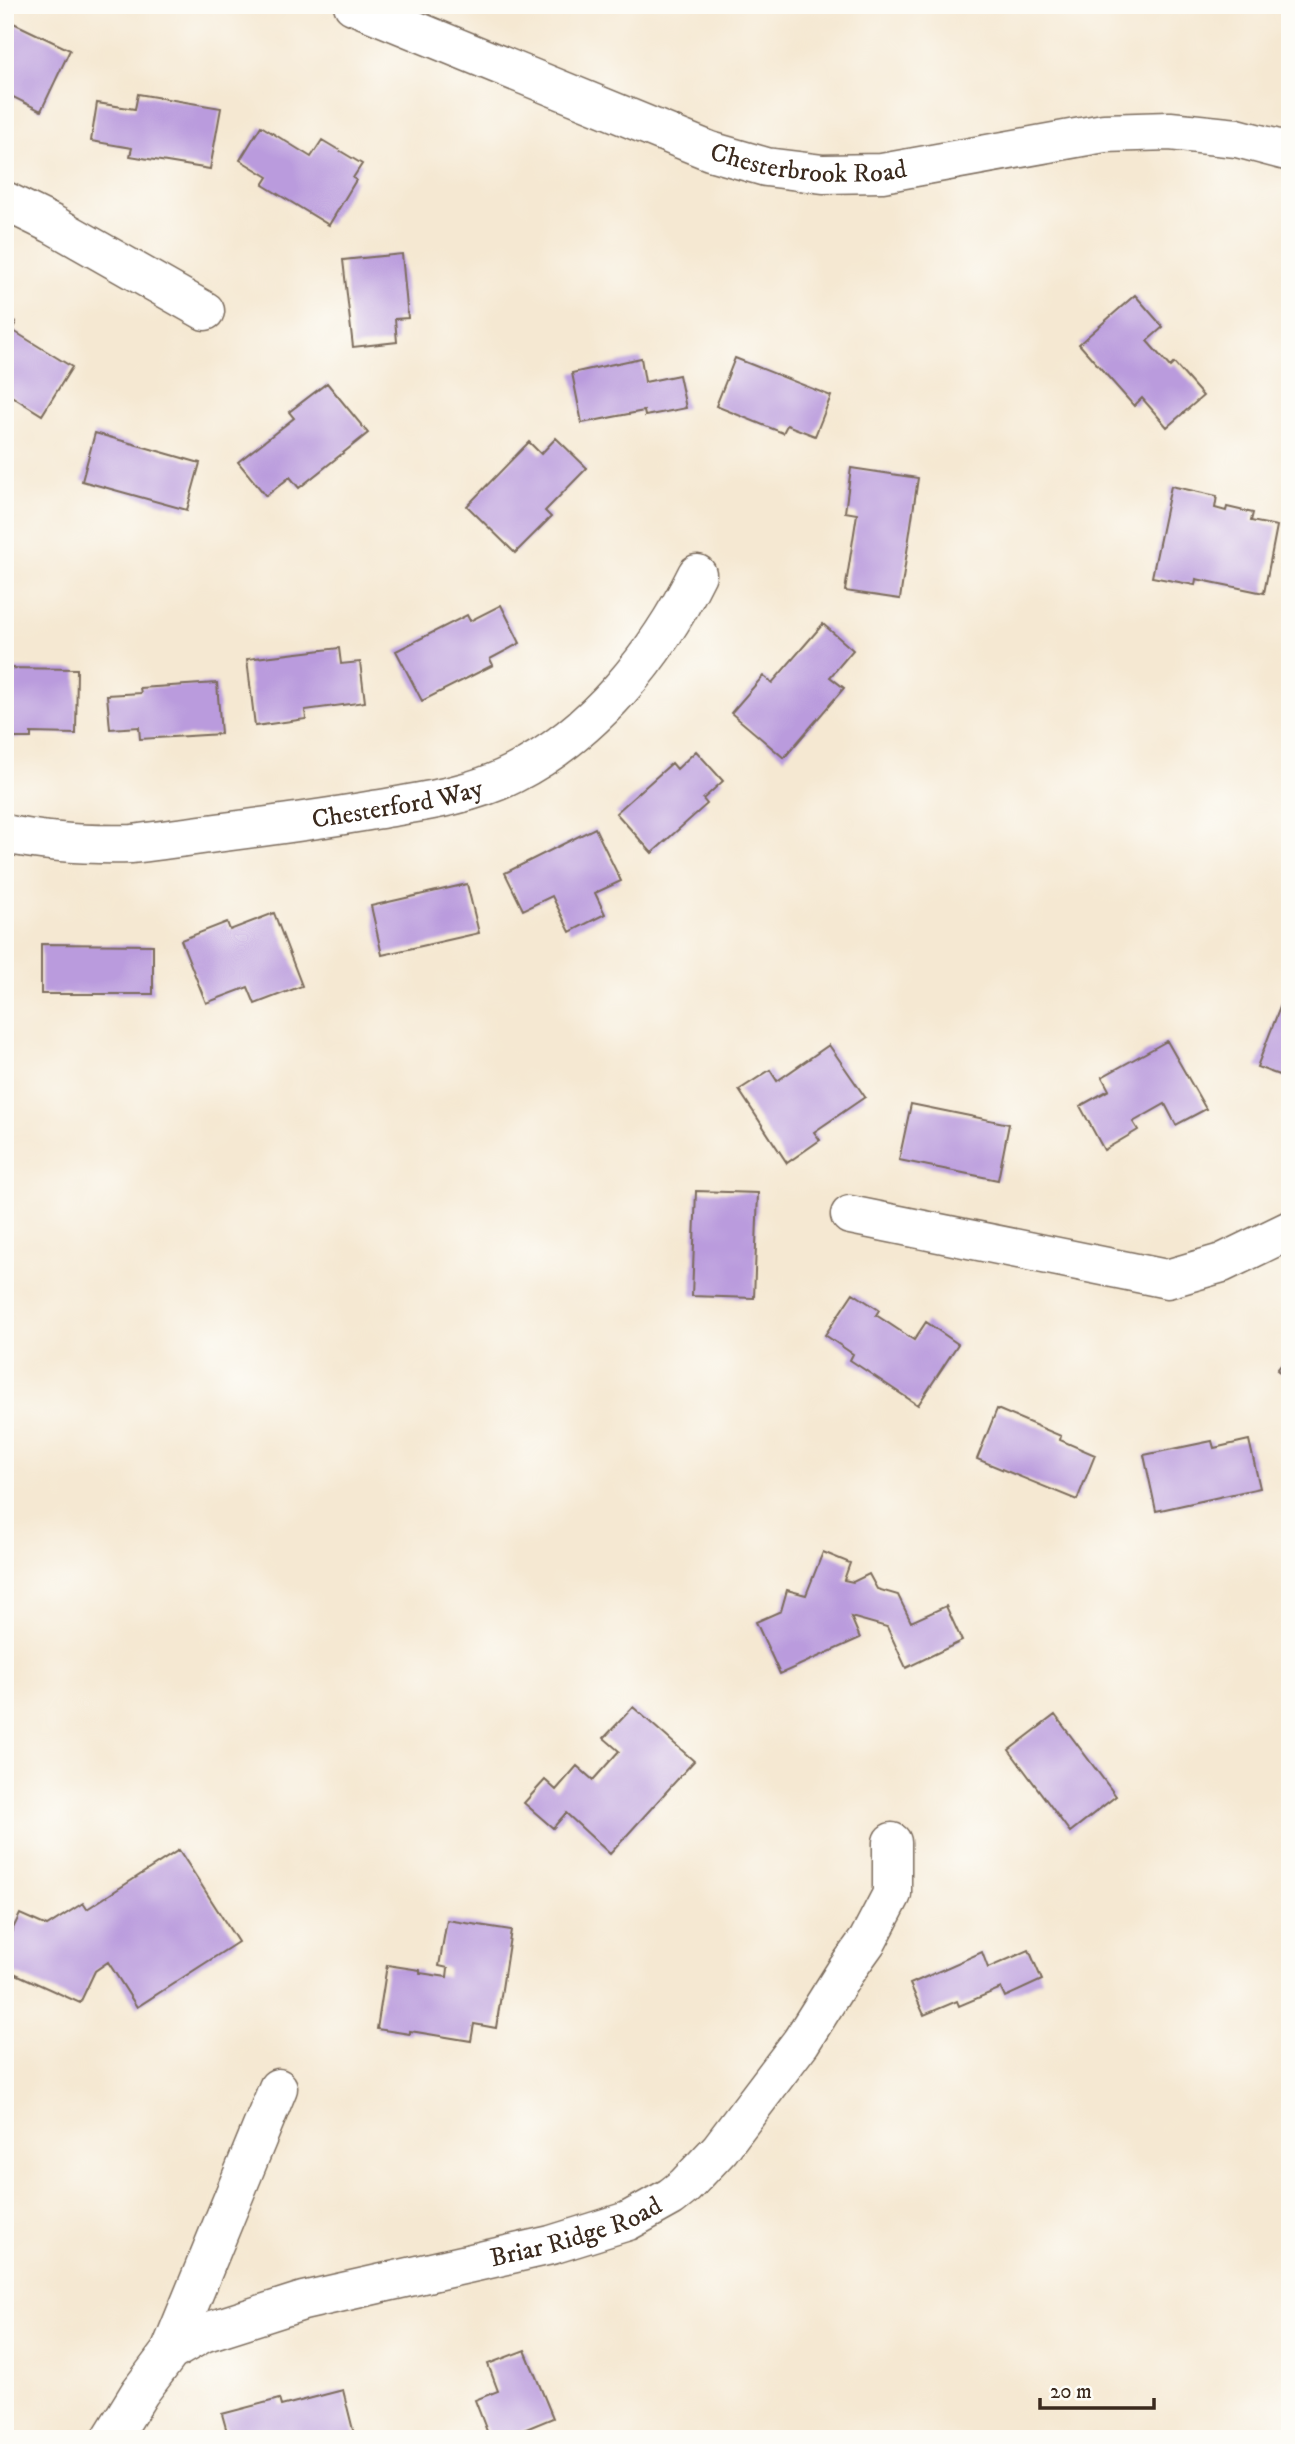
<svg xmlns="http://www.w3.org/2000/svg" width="1295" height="2444" font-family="'IM FELL DW Pica',serif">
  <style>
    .building { fill: #ba9bdd }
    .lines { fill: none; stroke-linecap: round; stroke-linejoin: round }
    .minor-casing { stroke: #7c6c5d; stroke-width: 41 }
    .minor { stroke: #fff; stroke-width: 38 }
    .labels { text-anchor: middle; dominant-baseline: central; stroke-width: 6; stroke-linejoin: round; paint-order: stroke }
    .street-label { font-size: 26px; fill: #3b2a1e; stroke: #fdfcf7 }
  </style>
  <rect width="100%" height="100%" fill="#fdfcf7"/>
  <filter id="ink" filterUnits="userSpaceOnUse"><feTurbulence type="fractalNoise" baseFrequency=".0143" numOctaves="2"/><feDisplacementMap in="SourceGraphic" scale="14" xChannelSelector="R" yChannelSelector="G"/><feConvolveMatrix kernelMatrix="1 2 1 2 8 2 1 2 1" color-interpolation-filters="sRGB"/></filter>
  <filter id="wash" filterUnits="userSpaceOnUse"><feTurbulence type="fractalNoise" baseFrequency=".00686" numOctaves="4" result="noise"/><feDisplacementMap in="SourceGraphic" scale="28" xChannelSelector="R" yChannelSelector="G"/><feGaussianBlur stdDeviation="1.57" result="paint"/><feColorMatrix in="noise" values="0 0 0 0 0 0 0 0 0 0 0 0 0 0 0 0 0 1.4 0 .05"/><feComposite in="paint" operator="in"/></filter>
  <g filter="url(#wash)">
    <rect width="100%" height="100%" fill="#f5e8d2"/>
    <g id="blocks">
      <path class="building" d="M5,19L70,50L41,111L5,93Z
        M138,94L221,108L210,169L130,156L132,148L91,141L97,103L135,109Z
        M261,126L311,157L322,140L362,164L353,178L356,180L329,225L263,185L268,177L240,160Z
        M402,254L408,318L395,319L397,342L353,347L343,260Z
        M1135,295L1163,327L1147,341L1170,367L1174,363L1203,396L1167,427L1142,398L1134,406L1079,344Z
        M5,315L16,322L12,330L72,367L42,415L5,392Z
        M641,358L645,382L679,375L686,408L645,416L644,411L582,423L572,373Z
        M735,358L831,396L815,436L787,425L783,433L716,406Z
        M327,383L368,433L299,488L290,477L266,496L238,462L294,418L289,412Z
        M95,433L200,463L187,510L82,481Z
        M556,438L587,468L545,511L551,517L515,553L467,506L529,442L541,454Z
        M851,468L918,478L900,599L845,591L857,514L845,512Z
        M1171,486L1217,496L1215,508L1226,511L1227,507L1253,513L1251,521L1277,526L1264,593L1196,579L1195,585L1152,577Z
        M501,605L520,643L490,659L493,665L422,701L396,651L467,615L470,621Z
        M823,624L853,650L830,677L844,688L784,758L731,713L763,676L772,683Z
        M339,648L341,664L360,662L365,702L305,710L306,719L255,726L247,659Z
        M5,668L77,669L76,734L31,733V738H5Z
        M217,683L221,734L140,739L139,727L110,729L107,695L141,693L140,688Z
        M696,751L723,781L703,799L707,804L652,853L616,813L672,763L677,769Z
        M595,828L621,881L595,893L605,914L570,932L552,896L523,910L505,873Z
        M467,884L479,933L382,955L371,906Z
        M274,913L302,986L255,1004L248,987L206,1003L181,940L227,922L230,930Z
        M41,944L153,945V994H41Z
        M1290,981V1079L1257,1067Z
        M1167,1041L1206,1109L1176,1125L1165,1104L1133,1122L1138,1130L1104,1150L1080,1106L1109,1090L1102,1077Z
        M829,1045L865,1097L814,1132L820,1140L787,1163L739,1090L770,1070L777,1081Z
        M911,1104L1009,1124L998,1180L899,1160Z
        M696,1191L758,1193L754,1298L692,1296Z
        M853,1293L879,1310L876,1315L914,1340L926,1322L958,1344L918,1405L850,1360L853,1354L825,1335Z
        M1290,1354V1380L1277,1370Z
        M997,1409L1061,1436L1060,1440L1095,1455L1077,1500L977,1459Z
        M1249,1440L1260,1488L1156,1511L1144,1455L1212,1441L1214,1448Z
        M823,1552L850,1563L844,1580L853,1582L869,1574L877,1589L898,1595L911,1622L946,1606L962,1641L906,1668L887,1627L851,1617L860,1638L780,1674L756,1622L781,1611L787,1590L806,1595Z
        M633,1707L694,1761L610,1854L566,1813L553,1828L524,1803L545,1780L556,1790L577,1766L593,1780L619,1751L604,1738Z
        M1055,1715L1116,1796L1070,1832L1009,1750Z
        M179,1850L238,1942L137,2007L108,1962L95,1971L80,2003L5,1969V1945L20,1914L47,1926L83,1903L87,1909Z
        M447,1920L511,1930L496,2028L474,2024L471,2041L410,2031V2034L377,2029L387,1965L420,1970V1973L447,1977L448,1968L439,1966Z
        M1029,1950L1042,1980L1005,1997L1001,1988L959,2006L957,2001L924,2015L910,1984L982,1952L988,1968Z
        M525,2350L553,2418L502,2439H490L475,2400L498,2391L488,2364Z
        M343,2390L355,2438L229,2439L222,2414L279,2399L281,2406Z"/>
    </g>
  </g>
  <g filter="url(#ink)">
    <use href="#blocks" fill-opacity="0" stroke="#7c6c5d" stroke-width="2"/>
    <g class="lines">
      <g class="minor-casing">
        <g id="minor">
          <path id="s1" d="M353,5L710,151L766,167L823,174L882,173L1104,133L1170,131L1237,138L1290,152"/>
          <path d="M5,201L52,224L205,311"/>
          <path id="s2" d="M5,834C47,843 89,845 132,844C213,833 294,824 374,810C421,802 470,796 513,774C594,733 657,655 697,574"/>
          <path d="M850,1215L1167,1279L1222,1263L1290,1230"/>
          <path d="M170,2352L278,2088"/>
          <path id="s3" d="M111,2439L140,2392L170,2352L203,2333L303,2301L551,2245L628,2221L671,2197L685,2186L720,2149L801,2042L845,1972L868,1940L892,1894V1842"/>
        </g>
      </g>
      <use href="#minor" class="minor"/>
    </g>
  </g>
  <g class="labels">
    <g class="street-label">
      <text stroke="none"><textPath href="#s1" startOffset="486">Chesterbrook Road</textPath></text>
      <text stroke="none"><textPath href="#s2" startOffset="396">Chesterford Way</textPath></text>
      <text stroke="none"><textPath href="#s3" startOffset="530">Briar Ridge Road</textPath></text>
    </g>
  </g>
  <rect width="1295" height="2444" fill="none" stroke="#fdfcf7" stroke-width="28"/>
  <path d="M1040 2398v10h114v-10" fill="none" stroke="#3b2a1e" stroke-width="3.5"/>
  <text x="1050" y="2398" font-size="21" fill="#3b2a1e" stroke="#fdfcf7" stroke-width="5" paint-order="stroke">20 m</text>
</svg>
